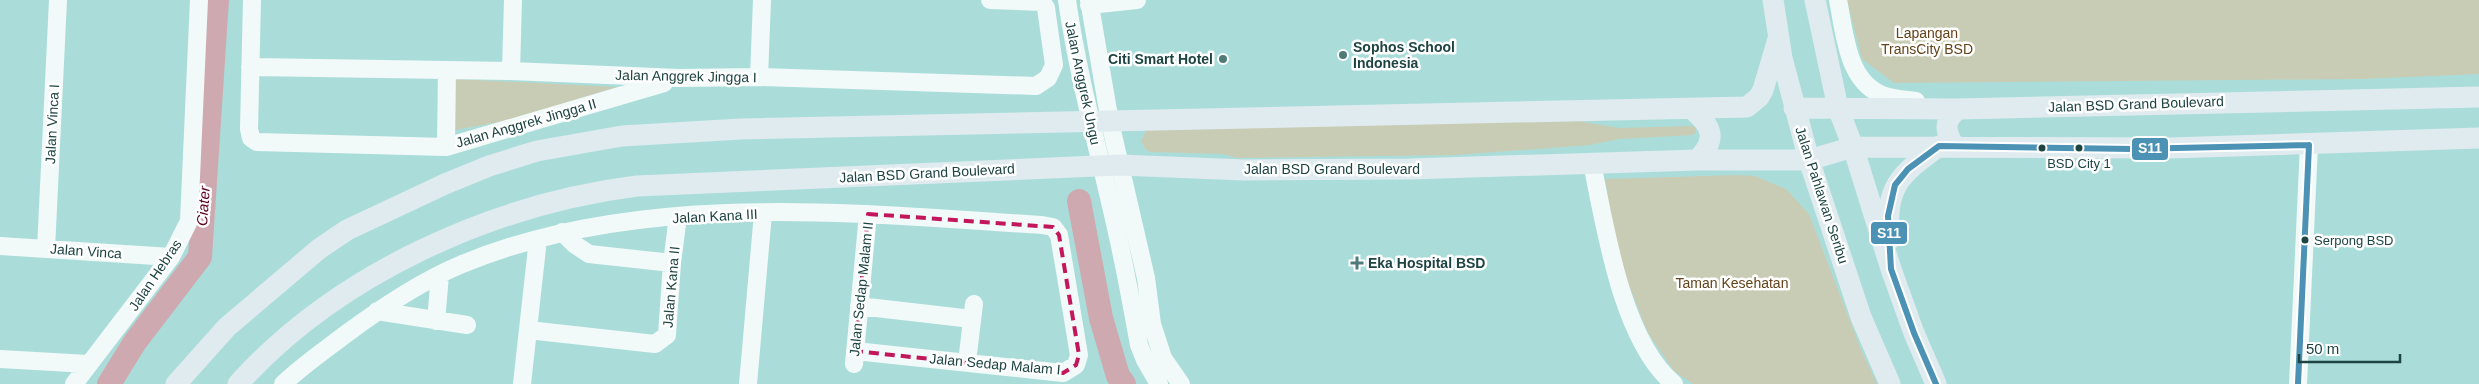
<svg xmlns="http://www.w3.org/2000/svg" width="2479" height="384" font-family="Helvetica,sans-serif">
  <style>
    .green { fill: #c9ccb4 }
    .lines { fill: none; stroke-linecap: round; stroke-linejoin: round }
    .river { stroke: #cea9b0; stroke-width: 24 }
    .minor { stroke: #f2faf9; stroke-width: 18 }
    .major { stroke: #e0ebef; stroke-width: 21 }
    .bus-1-casing { stroke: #fff; stroke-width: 10 }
    .bus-1 { stroke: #4b92b5; stroke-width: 6 }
    .marked { fill: none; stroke: #c2185b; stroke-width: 4; stroke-dasharray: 10 6; stroke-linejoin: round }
    .poi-dot { fill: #4e7a77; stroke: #fff; stroke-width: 2 }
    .bus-dot { fill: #1d4442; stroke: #fff; stroke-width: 2 }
    .labels { text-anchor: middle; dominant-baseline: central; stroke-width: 5; stroke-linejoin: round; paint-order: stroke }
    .bus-label { font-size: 13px; fill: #1d4442; stroke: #fff }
    .park-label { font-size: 14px; fill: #634319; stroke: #fff }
    .poi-label { font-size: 14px; font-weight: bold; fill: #1d4442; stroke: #fff; text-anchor: start }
    .street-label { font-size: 14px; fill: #1d4442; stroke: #fff }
    .water-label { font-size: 15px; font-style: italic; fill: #5d0322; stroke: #fff }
    .line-badge { stroke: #fff; stroke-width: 2 }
    .badge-label { font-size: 14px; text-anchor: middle; font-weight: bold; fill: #fff }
  </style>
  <rect width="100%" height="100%" fill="#aaddda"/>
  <path class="green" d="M1847,0H2479V74L2360,79L1894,83L1862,59Z
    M455,79L617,87L510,120L455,130Z
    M1578,121L1619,128L1691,126L1695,127L1696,132L1693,135L1619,139L1590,145L1455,155L1237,158L1223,154L1151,152L1146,150L1141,141L1146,131L1152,129Z
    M1738,175L1755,176L1786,189L1809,214L1860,347L1877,384H1693L1674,371L1648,333L1618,258L1605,179Z"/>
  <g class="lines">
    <path class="river" d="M1079,201L1101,318L1118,376L1124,384
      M109,384L135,342L200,257L217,0"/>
    <path class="minor" d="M252,0L249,129L251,138L257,142L446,147L664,83
      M1067,0C1078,77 1099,152 1116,228C1125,267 1132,306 1139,345L1145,360L1159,384
      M1089,0L1110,122L1146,278L1152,324L1163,358L1181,384
      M1838,0C1845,34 1847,87 1889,97C1898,99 1907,100 1916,101
      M1089,5L1137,0
      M250,67L511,71L679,78L759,77L1036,86L1048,78L1054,65L1046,8L1042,2L990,0
      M511,71L513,0
      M759,77L762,0
      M446,147L447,70
      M1592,163C1605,227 1622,341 1674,384
      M562,232L574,244L589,254L672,263
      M0,246L171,257
      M46,249L58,0
      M859,306L972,319
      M377,311L467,325
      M436,321L440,275
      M528,330L655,344L667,335L672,263L678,216
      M0,359L88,364
      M967,362L974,304
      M854,364L868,214
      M74,384L171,257L189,221L199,0
      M283,384C303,365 325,350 346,334C381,308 420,282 460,265C638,190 854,213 1042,225L1053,227L1059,235L1079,355L1076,365L1063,373L855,351
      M522,384L538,239
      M748,384L763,213
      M2298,384L2309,145"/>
    <path class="major" d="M1773,0L1782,58L1809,160L1861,317L1890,384
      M1815,0L1838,108L1853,147L1891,269L1914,333L1936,384
      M1794,108L1958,109L2479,97
      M1693,110C1713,127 1717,140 1697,160
      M1954,146C1945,131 1943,121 1958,109
      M1889,240C1886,186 1897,177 1939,146
      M176,384L227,327L319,249L347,230L445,184L489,166L537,151L622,136L741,129L1747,107L1759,97L1763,90L1778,39
      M238,384C337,274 493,204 637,186L1120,165L1244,170L1410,169L1697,160H1809L1853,147L2170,148L2479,138"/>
    <g class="bus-1-casing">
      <path id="bus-1" d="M1936,384L1914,333L1891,269L1888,216L1895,185L1908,169L1939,146L2132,149L2309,145
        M2298,384L2309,145"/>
    </g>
    <use href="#bus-1" class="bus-1"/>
  </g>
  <path class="marked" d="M868,214L1053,227L1059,235L1079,355L1076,365L1063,373L855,351Z"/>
  <g class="poi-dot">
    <circle cx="1343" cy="55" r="5"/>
    <circle cx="1223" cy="59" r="5"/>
    <path d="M1354.5 255.5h5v5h5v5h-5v5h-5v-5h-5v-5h5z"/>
  </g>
  <g class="bus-dot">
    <circle cx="2042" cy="148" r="4.5"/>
    <circle cx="2079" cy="148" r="4.5"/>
    <circle cx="2305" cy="240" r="4.5"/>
  </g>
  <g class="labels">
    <g class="bus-label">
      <text x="2079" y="163">BSD City 1</text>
      <text x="2314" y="240" text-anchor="start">Serpong BSD</text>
    </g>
    <g class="park-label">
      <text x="1927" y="33">Lapangan<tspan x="1927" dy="16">TransCity BSD</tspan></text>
      <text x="1732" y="283">Taman Kesehatan</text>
    </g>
    <g class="poi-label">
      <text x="1353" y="47">Sophos School<tspan x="1353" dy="16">Indonesia</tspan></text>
      <text x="1213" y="59" text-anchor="end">Citi Smart Hotel</text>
      <text x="1368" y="263">Eka Hospital BSD</text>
    </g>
    <g class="street-label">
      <text transform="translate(686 76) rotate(1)">Jalan Anggrek Jingga I</text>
      <text transform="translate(1083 83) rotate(78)">Jalan Anggrek Ungu</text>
      <text transform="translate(2136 104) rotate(-2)">Jalan BSD Grand Boulevard</text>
      <text transform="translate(526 123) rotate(-16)">Jalan Anggrek Jingga II</text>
      <text transform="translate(52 124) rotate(-87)">Jalan Vinca I</text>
      <text x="1332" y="169">Jalan BSD Grand Boulevard</text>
      <text transform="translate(927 173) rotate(-3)">Jalan BSD Grand Boulevard</text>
      <text transform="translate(1822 195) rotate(72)">Jalan Pahlawan Seribu</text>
      <text transform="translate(715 216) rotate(-3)">Jalan Kana III</text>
      <text transform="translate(86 251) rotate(4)">Jalan Vinca</text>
      <text transform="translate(155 275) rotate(-56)">Jalan Hebras</text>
      <text transform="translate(671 287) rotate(-85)">Jalan Kana II</text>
      <text transform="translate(861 289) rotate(-84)">Jalan Sedap Malam II</text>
      <text transform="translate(995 364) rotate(5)">Jalan Sedap Malam I</text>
    </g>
    <g class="water-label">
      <text transform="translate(203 206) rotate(-86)">Ciater</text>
    </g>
  </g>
  <g class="line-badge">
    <rect x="2131" y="137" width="38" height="24" rx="5" fill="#4b92b5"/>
    <rect x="1870" y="221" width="38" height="24" rx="5" fill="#4b92b5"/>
  </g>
  <g class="badge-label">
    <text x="2150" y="153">S11</text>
    <text x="1889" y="238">S11</text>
  </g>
  <path d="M2299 354v8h101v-8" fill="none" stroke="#1d4442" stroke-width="2.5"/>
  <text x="2306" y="354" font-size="15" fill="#1d4442" stroke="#ffffff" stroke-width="4" paint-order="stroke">50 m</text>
</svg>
